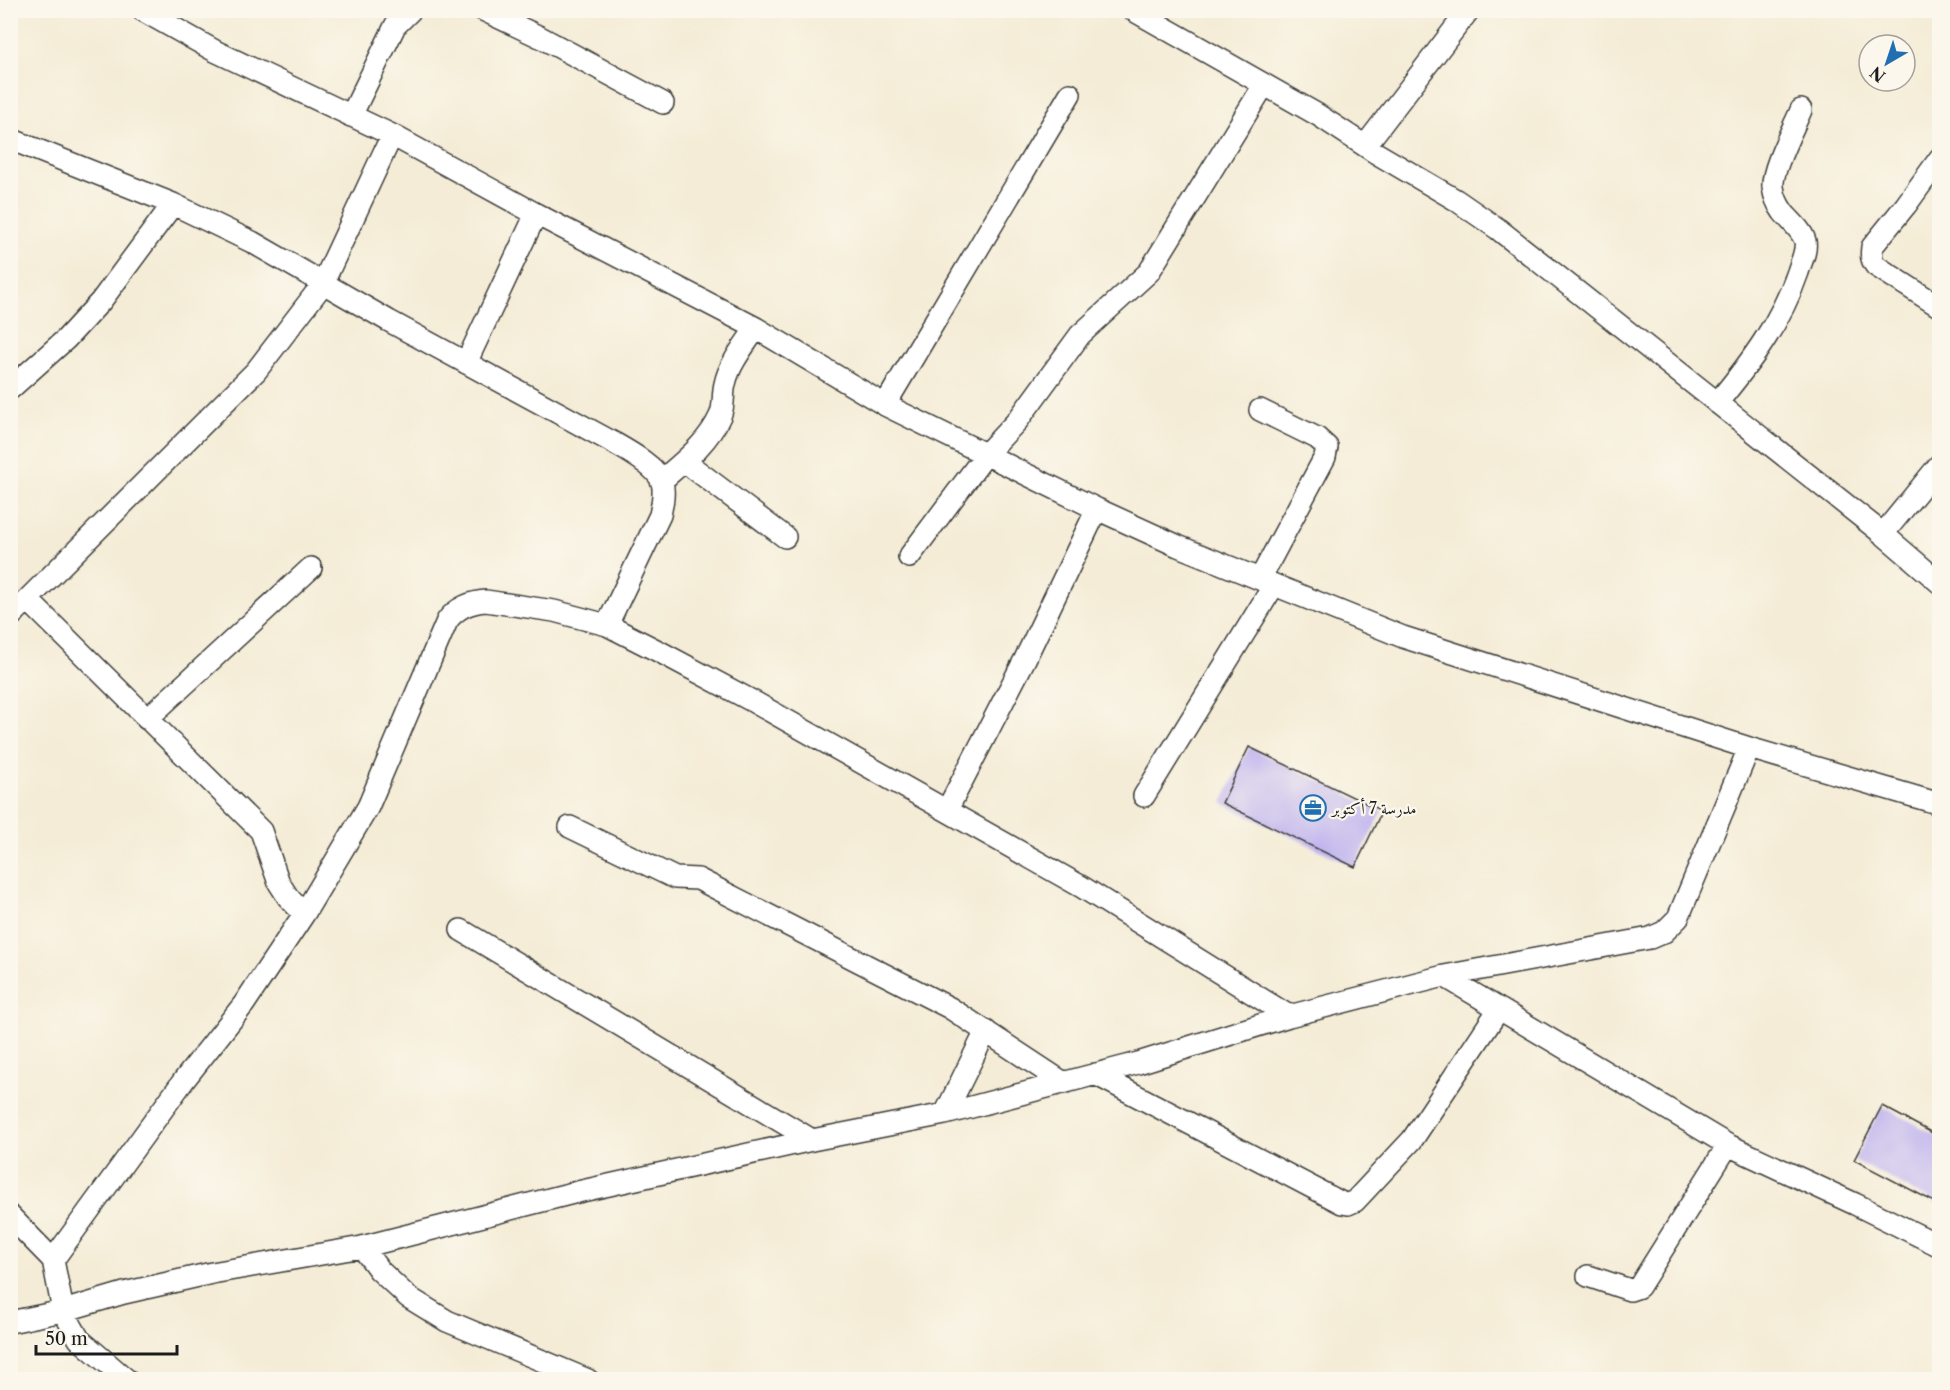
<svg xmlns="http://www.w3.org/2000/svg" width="1950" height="1390" font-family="'Libre Caslon Text',Amiri,serif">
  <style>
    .building { fill: #baadee }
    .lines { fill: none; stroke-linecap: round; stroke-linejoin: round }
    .minor-casing { stroke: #3c3b38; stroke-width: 24 }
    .minor { stroke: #fff; stroke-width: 21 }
    .labels { text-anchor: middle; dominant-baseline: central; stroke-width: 4.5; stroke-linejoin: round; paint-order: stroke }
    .poi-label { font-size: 16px; fill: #1c1c1c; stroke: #fbf7ec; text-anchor: start }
  </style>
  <rect width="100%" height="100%" fill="#fbf7ec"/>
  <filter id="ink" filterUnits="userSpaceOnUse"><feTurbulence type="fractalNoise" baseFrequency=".0167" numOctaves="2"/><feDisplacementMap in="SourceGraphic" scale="12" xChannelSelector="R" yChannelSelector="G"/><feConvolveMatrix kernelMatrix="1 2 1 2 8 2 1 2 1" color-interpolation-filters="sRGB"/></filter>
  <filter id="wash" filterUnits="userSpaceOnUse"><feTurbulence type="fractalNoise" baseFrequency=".008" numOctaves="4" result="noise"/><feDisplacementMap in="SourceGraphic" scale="24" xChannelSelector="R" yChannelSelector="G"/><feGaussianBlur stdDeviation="1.35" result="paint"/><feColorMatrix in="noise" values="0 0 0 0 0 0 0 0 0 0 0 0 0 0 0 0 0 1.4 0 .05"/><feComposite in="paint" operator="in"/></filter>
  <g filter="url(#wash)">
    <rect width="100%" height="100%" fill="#f4ecd6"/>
    <g id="blocks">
      <path class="building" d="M1249,747L1382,811L1355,867L1222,803Z
        M1882,1106L1940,1137V1205L1854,1160Z"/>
    </g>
  </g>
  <g filter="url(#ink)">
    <use href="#blocks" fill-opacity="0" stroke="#3c3b38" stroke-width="1.5"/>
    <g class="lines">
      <g class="minor-casing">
        <path id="minor" d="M142,10L215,51L392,135L536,214L756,328L885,405L1097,509L1178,546L1403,637L1749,748L1940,804
          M483,10L540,37L663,103
          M1133,10L1318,115L1376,153L1456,200L1498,229L1883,534L1940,583
          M351,116L395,26L411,10
          M10,139L173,204L252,242L389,321L614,443C628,451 657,467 662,482C665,493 662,505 660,515L607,625
          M1365,146L1469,10
          M1940,158L1906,205L1872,247C1871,255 1871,260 1876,266L1940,307
          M466,363L536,214
          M10,389L66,339L101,301L173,204
          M1717,403C1751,362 1781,322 1798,272C1801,262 1807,251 1805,241C1802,230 1790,221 1783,212C1778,205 1774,195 1773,187C1771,170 1794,127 1801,110
          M885,405L1070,94
          M684,461L785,537
          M661,481C683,462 708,443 720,416C725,405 722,395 725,384C729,364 745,345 756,328
          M1883,534L1940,464
          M909,557L986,454L1018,420L1080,335L1149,272L1264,85
          M1260,579L1325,457L1327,447L1317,438L1260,410
          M28,600L261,831L279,883L288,897L304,914
          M10,617L256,371L322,285L392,135
          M147,719L311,568
          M1144,796L1274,585
          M947,810L1025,659L1097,509
          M570,827L675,878L698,879L950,1008L1064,1083
          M461,930L812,1140
          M1444,976L1728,1145L1855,1204L1940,1246
          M1095,1074L1342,1203L1348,1204L1355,1201L1412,1140L1499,1009
          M945,1114L986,1031
          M10,1216L53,1260L63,1311L79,1339L127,1380
          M362,1247L379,1270L408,1297L447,1321L588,1380
          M53,1260L184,1080L244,1004L304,914L368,807L447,621C456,608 471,602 486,601L554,611L607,625L662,653L754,702L1082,887L1289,1016
          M1588,1276L1630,1290L1639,1287L1728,1145
          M10,1322L63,1311L124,1293L212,1273L362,1247L573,1193L812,1140L945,1114L1138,1063L1289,1016L1444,976L1650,938L1664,932L1678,918L1749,748"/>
      </g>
      <use href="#minor" class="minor"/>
    </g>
  </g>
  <defs>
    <g id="office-ring" transform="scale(1.35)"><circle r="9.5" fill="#fbf7ec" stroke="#1f6fb2" stroke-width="1.5"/><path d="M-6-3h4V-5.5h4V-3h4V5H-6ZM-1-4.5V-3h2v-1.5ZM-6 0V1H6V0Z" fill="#1f6fb2"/></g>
  </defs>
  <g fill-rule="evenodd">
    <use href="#office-ring" x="1313" y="808"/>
  </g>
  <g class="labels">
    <g class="poi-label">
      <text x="1332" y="808">مدرسة 7 أكتوبر</text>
    </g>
  </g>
  <rect width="1950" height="1390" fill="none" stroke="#fbf7ec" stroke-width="36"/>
  <g transform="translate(1887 63) rotate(219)"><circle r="28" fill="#fbf7ec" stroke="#a29f99" stroke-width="1.5"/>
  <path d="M0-4.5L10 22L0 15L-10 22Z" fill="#1f6fb2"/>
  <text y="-9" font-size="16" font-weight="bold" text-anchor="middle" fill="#1c1c1c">N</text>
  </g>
  <path d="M36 1345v9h141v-9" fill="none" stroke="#1c1c1c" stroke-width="3"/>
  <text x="45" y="1345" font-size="18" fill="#1c1c1c" stroke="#fbf7ec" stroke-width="4.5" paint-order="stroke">50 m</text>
</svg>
